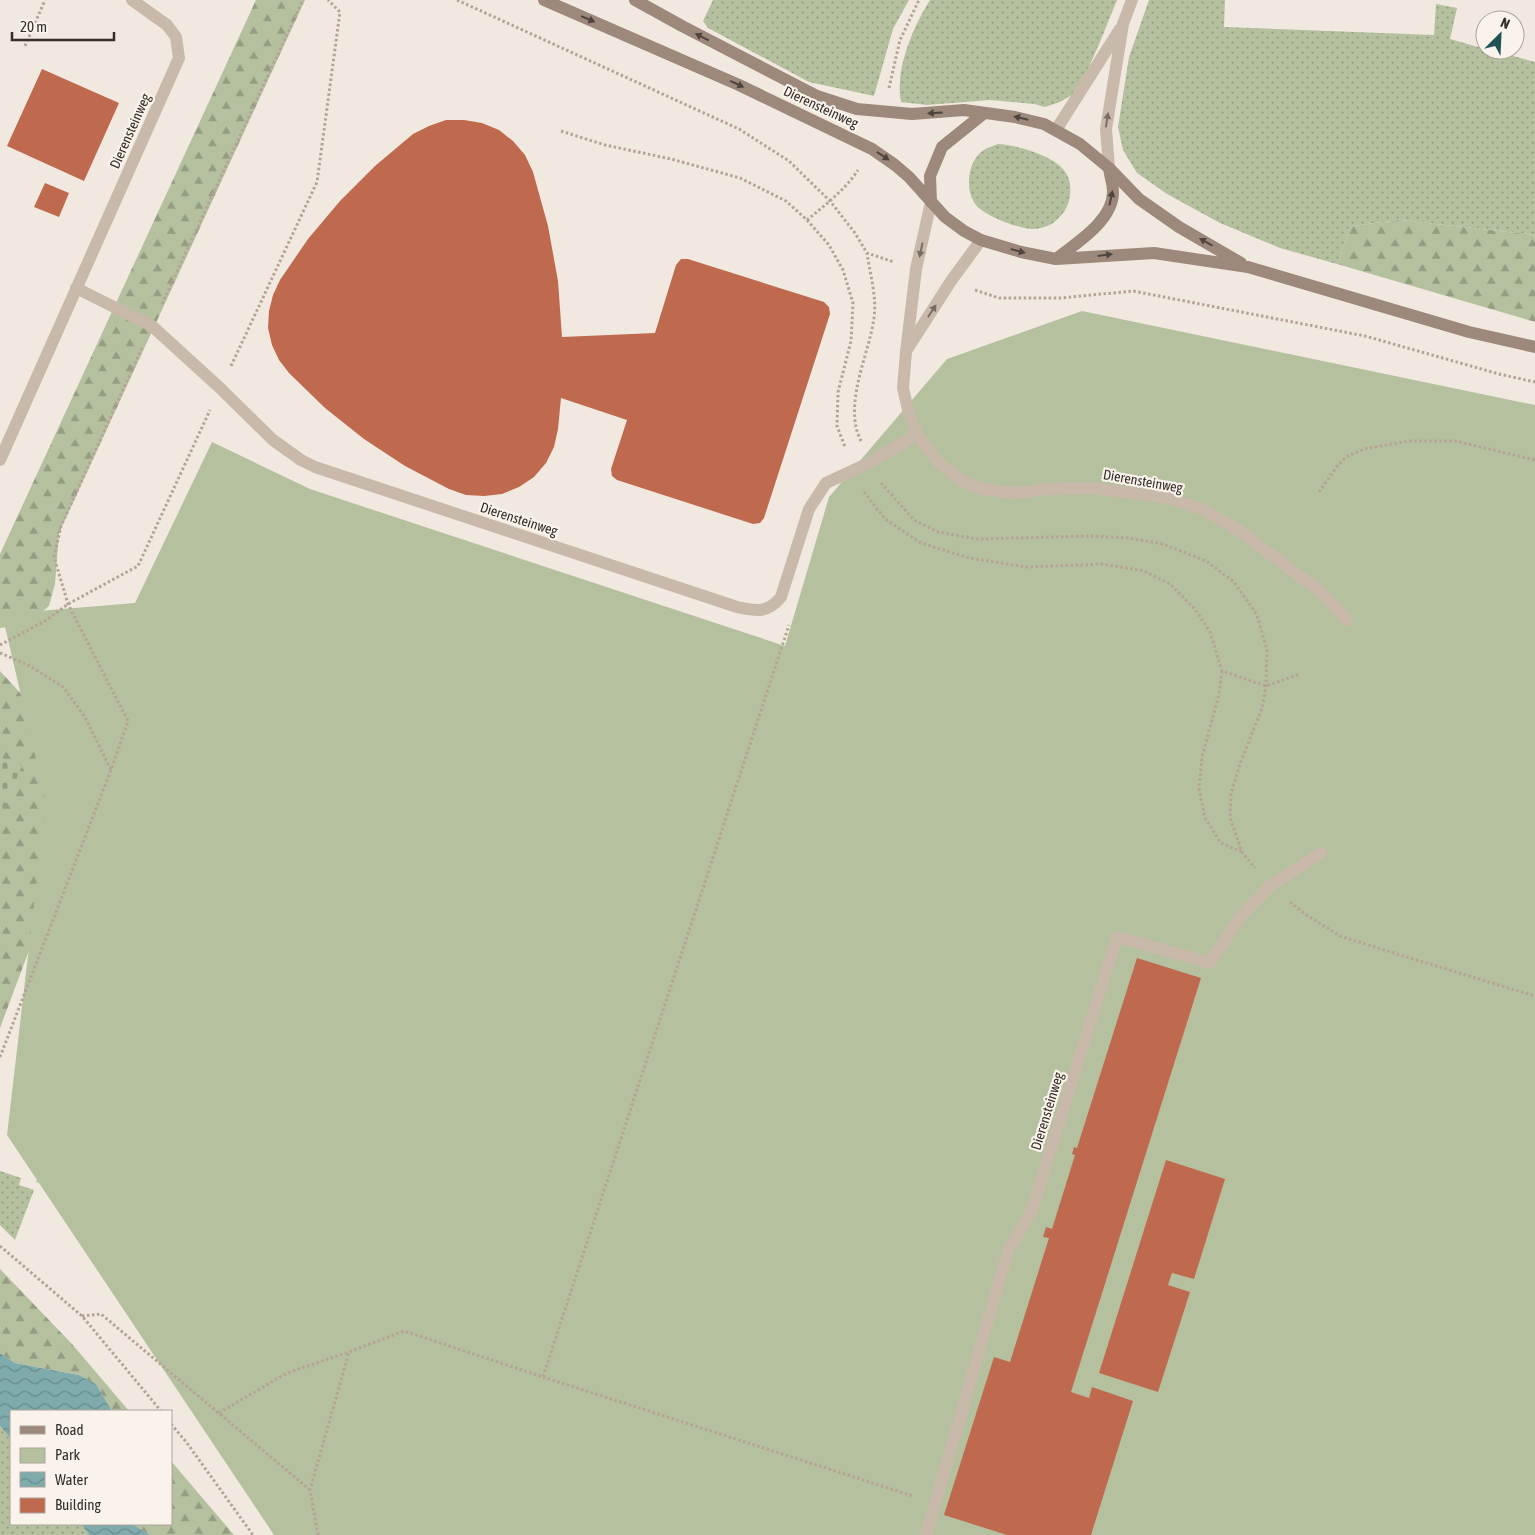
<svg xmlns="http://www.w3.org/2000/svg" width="1535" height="1535" font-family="'Asap Condensed',sans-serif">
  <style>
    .grass { fill: url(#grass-dots) }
    .forest { fill: url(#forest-firs) }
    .cemetery { fill: url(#cemetery-stones) }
    .park { fill: #b5c09f }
    .water { fill: url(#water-waves) }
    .building { fill: #bf6a4f }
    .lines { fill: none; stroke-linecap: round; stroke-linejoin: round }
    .path { stroke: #b5a395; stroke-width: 3; stroke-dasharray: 2.5 2.5; stroke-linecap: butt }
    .service { stroke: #c9b9ab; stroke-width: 12 }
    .pedestrian { stroke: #c9b9ab; stroke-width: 12 }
    .secondary { stroke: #9d887c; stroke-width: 12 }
    .oneway { fill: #50443e }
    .oneway2 { fill: #796d64 }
    .labels { text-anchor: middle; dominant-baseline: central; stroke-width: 4.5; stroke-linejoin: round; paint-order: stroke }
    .street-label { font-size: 14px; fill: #372e2a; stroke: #f9f3eb }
  </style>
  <defs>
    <pattern id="grass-dots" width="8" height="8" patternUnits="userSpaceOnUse" patternTransform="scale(1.25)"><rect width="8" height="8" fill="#b5c09f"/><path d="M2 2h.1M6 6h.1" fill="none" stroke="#949c82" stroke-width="1.8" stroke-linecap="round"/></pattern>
    <pattern id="forest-firs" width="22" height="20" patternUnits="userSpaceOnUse" patternTransform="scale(1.25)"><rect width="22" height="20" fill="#b5c09f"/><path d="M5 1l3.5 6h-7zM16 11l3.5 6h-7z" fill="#949c82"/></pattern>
    <pattern id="cemetery-stones" width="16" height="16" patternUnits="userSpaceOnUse" patternTransform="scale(1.25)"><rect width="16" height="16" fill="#b5c09f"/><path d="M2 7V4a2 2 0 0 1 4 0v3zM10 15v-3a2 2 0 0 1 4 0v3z" fill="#949c82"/></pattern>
    <pattern id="water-waves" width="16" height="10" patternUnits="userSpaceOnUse" patternTransform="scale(1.25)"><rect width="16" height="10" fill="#7fabad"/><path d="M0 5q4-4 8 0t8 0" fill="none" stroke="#698c8d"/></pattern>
  </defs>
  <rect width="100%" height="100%" fill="#f1e9df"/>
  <path class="grass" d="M713,0H909L893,29L874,96L809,82L708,28L703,21Z
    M930,0H1117L1100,42L1084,78L1075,93L1060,102L1045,107L1034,104L990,100L927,105L901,102C900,96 899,89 900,82C901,56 916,22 930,0Z
    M1149,0H1225L1224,27L1434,35L1436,4L1457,8L1450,39L1485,49V50H1491L1535,62V235L1400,220L1351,226L1337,264L1280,248L1220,223L1167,194L1137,173L1123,150L1118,127L1129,57Z
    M998,144C1017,145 1056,156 1066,173C1070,179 1071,188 1070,195C1069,207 1062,216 1053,223C1047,227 1038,229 1031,229C1017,228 985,216 976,205C965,191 967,164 981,152C986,148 993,146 998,144Z
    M0,1171L21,1178L19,1185L34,1190L15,1240L0,1225Z
    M0,1426L11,1439V1524H81L89,1535H0Z"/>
  <path class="forest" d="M256,0H305L59,533L55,584L49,606L26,625L0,628V554Z
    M1400,220L1535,235V322L1337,264L1351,226Z
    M0,671L60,736L88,793L0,1028Z
    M0,1269L72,1344L129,1411H112L96,1384L79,1375L15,1363L0,1353Z
    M171,1461L234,1535H150L133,1525L171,1524Z"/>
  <path class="cemetery" d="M0,757L22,766L0,818Z"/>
  <path class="park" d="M1082,311L1535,405V1535H274L39,1183L36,1182L37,1180L7,1135L46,802L2,614L135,603L212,442L310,489L785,646L829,497L947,359Z"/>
  <path class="water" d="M0,1353L15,1363L79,1375L96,1384L112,1411H11V1439L0,1426Z
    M81,1524H132L150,1535H89Z"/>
  <path class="building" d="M42,69L119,103L84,181L7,146Z
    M446,120H464L482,123L499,130L513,141L525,155L533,172L548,226L558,281L562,337L655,333L676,265L681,259H688L824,302L829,307L830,314L764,518L760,523L753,524L617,480L612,476L611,469L627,420L561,398L558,429L554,447L546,463L534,477L519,487L502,494L484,496L466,495L449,489L405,466L364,439L325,408L289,373L279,360L272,345L268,328L269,311L273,295L280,280L308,239L340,201L375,166L413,134L429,126Z
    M45,183L69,193L59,217L34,207Z
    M1137,958L1201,978L1071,1392L1089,1398L1092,1387L1133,1401L1091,1535H1007L944,1515L994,1357L1010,1362L1049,1238L1043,1237L1046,1227L1052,1229L1075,1155L1072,1154L1074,1147L1077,1148Z
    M1166,1160L1225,1179L1194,1279L1172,1273L1168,1285L1190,1292L1158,1392L1099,1373Z"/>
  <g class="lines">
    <path class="path" d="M457,0L739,129L789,161L830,201L855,233L867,253L894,262
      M25,46L45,0
      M889,88L900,40L919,0
      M561,131L605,145L671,159L740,178L786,201L807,220L829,245L843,270L853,303L851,341L838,392L837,426L845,447
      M807,220C825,205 845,190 858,170
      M975,290L999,298H1061L1133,291L1365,336L1499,374L1535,382
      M162,304L303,0
      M231,366L317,182L340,12L328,0
      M861,441C859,437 857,432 856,427C849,391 869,353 874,318C877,297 870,274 867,253
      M881,483L914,520L938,532L977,539L1090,536L1129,538L1163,544L1206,561L1234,582L1257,615L1267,650L1266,686L1262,708L1240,764L1231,793L1230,818L1242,852L1255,868
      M864,492L885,519L921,543L969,558L1027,567L1103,564L1144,571L1170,584L1195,609L1210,632L1222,671L1266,686L1300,674
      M1319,492L1338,465L1346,457L1364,449L1409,441H1456L1535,460
      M0,645L45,621L68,604L138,566L210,410
      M0,653L30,666L63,687L85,717L111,770
      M1222,671L1219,694L1202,757L1199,789L1205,818L1221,843L1242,852
      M1290,902L1305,914L1340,936L1400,955L1535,996
      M0,1057L111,770L128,721L68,604L54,557L61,526L142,348
      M0,1246L82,1316L161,1411
      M82,1316L101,1314L310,1490
      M543,1377L913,1496
      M219,1413L287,1373L349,1352L404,1331L543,1377L789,625
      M171,1424L187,1443L253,1535
      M318,1535L310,1490L349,1352"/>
    <path class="service" d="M1056,130L1120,29
      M1109,168L1106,129L1123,24L1132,0
      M931,202L916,269L906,352L903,388L909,414L917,434L939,463L961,480L982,489L1014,493L1050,489L1092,488L1169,498L1202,509L1237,529L1321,592L1347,620
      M76,288L152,326L220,388L273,440L301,460L315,467L737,607C756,611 767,614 781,597L809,509L826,483L871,462L917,434
      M908,348L951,281L981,240
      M0,460L179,58L176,37L167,25L132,0"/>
    <path class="pedestrian" d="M926,1535L1008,1251L1032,1210L1117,937L1210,963L1240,917L1270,886L1321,853"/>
    <path class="secondary" d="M544,0L739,85L872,149L895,165L909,177L945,217L964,231L981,240L1021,252L1056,259L1154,253L1248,267L1469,332L1535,347
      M635,0L682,26L817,96L857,109L912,114L964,110L1015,117L1044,124L1080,144L1109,168L1139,199L1179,227L1241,263
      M931,202L930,176L942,147L983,114
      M1056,259C1076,243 1113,221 1113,192C1113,184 1110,176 1109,168"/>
  </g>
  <defs><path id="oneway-solid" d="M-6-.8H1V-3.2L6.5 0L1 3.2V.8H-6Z" transform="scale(1.25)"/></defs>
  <g class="oneway">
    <use href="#oneway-solid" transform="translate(588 19) rotate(23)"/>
    <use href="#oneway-solid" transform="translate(702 37) rotate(-153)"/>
    <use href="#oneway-solid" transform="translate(737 84) rotate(25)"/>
    <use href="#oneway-solid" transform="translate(935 113) rotate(176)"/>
    <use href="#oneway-solid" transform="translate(1021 118) rotate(-167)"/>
    <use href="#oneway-solid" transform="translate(883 156) rotate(33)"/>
    <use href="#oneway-solid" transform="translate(1111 198) rotate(-78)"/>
    <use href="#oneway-solid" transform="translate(1206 242) rotate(-150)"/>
    <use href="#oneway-solid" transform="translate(1018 251) rotate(15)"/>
    <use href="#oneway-solid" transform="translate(1105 255) rotate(-7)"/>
  </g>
  <g class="oneway2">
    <use href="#oneway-solid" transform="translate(1107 120) rotate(-81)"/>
    <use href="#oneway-solid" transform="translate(921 250) rotate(102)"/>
    <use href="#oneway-solid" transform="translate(932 311) rotate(-57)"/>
  </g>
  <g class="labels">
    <g class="street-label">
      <text transform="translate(821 107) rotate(25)">Dierensteinweg</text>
      <text transform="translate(130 131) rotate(-66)">Dierensteinweg</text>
      <text transform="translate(1143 481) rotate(10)">Dierensteinweg</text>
      <text transform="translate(519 519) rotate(18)">Dierensteinweg</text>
      <text transform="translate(1047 1111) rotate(-73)">Dierensteinweg</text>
    </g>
  </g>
  <rect x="10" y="1410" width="162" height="115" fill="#f9f3eb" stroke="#aba49e"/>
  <rect x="20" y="1426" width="25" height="8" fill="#9d887c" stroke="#aba49e"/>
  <text x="55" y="1435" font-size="15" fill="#372e2a">Road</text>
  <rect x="20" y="1448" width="25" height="15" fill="#b5c09f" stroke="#aba49e"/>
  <text x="55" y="1460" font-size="15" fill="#372e2a">Park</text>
  <rect x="20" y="1472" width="25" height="15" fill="url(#water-waves)" stroke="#aba49e"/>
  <text x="55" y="1485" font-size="15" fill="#372e2a">Water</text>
  <rect x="20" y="1498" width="25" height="15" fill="#bf6a4f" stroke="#aba49e"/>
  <text x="55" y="1510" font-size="15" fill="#372e2a">Building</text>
  <g transform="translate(1500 35) rotate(24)"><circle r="24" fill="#f9f3eb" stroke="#aba49e"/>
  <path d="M0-4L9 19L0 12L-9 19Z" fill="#215356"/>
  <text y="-8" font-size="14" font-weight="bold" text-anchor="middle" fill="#372e2a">N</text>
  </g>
  <path d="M12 32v8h102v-8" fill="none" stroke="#372e2a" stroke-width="2.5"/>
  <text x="20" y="32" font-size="15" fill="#372e2a" stroke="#f9f3eb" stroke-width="4" paint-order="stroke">20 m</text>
</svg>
